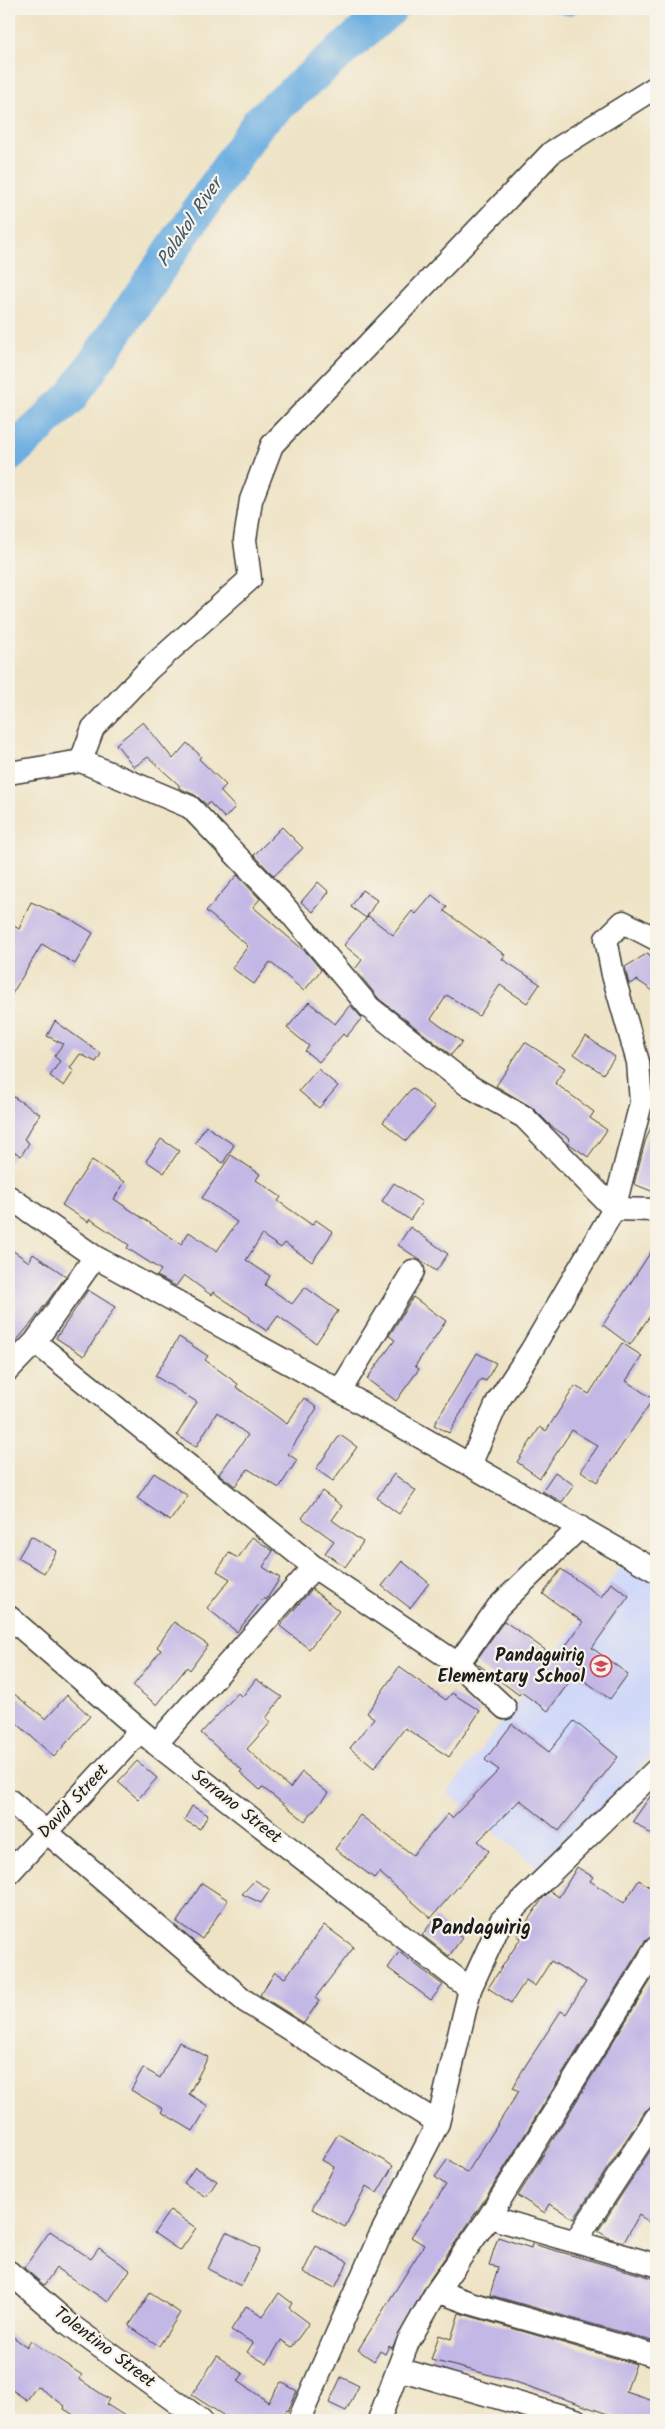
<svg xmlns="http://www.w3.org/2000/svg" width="665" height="2429" font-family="Kalam,sans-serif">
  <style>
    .built { fill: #d1d9f9 }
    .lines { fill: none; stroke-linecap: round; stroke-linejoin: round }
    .stream { stroke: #6caee1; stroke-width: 5.5 }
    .river { stroke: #6caee1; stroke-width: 35 }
    .building { fill: #c3b7e5 }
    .street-casing { stroke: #3c3a35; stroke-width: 25 }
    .street { stroke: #fff; stroke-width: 22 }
    .labels { text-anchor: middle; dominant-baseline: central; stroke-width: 4.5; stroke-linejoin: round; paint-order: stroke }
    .poi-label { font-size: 18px; font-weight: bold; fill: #1c1c1c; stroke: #f7f3e8; text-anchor: end }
    .street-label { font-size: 18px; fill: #1c1c1c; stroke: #f7f3e8 }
    .water-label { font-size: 19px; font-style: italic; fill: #3c566b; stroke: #f7f3e8 }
    .quarter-label { font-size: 20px; font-weight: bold; fill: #1c1c1c; stroke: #f7f3e8 }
  </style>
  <rect width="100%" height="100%" fill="#f7f3e8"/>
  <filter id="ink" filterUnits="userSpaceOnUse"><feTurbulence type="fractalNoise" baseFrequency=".02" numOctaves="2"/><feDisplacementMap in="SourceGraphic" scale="10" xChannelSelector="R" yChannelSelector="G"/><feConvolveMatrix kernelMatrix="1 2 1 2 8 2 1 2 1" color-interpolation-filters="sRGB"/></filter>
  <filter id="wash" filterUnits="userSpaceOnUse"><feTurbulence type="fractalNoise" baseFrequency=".0096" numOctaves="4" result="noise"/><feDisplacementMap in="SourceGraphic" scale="20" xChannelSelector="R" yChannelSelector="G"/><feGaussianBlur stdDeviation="1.12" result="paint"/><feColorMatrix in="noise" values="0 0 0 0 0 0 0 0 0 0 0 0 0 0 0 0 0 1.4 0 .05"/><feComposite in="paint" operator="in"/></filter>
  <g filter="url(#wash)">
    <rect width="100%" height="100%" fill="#eee3c5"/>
    <path class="built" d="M624,1563L656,1582V1750L541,1870L447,1793Z"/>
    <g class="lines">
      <path class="stream" d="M556,9L569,13L577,9"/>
      <path class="river" d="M9,455L72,396L259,122L390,9"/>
    </g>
    <g id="blocks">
      <path class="building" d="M143,722L173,759L187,743L201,756L199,759L226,785L220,791L235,807L225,818L209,802L207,805L195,795L179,788V785L148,757L134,767L116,744Z
        M282,827L303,848L274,876L254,855Z
        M237,875L260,899L253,907L307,953L321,970L304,991L270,962L254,984L232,968L248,946L206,911Z
        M318,882L329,892L313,912L301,902Z
        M362,890L377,900L366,918L351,907Z
        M432,895L447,907L444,911L505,955L502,959L540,984L527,1003L500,985L479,1016L447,995L431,1019L462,1042L451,1055L379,999L355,969L362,960L344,945L368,916L393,935L412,911L416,914Z
        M31,902L72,920L93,933L75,964L42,944L9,999V923L19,929Z
        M648,953L656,966V993L637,980L629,984L626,972L625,967Z
        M309,1002L335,1024L350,1005L362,1018L346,1037L343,1034L319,1062L305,1051L309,1046L287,1028Z
        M55,1021L101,1054L96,1062L80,1054L70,1068L74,1071L64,1086L50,1076L60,1061L54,1056L63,1044L47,1036Z
        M586,1036L615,1057L603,1074L574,1054Z
        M525,1042L565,1068L555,1083L594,1112L590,1118L607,1130L588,1157L568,1143L570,1139L551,1126L533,1108L496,1086Z
        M318,1069L338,1086L319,1108L299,1091Z
        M412,1088L435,1107L406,1141L383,1122Z
        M9,1094L40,1114L24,1139L29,1143L21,1156L15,1152L9,1162Z
        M656,1115V1193L634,1184L645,1142Z
        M206,1126L234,1145L223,1163L195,1143Z
        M161,1139L179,1151L164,1173L146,1161Z
        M231,1155L260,1174L256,1180L281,1197L278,1201L312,1225L316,1220L333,1232L312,1262L285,1243L281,1248L262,1235L246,1260L270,1276L265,1285L292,1304L305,1287L338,1311L316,1343L278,1316L267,1331L249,1319L250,1317L213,1292L211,1295L184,1275L176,1286L157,1276L161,1270L127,1248L129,1245L90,1219L88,1222L62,1205L92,1160L125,1182L114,1199L181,1244L189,1232L217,1251L237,1222L202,1198Z
        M394,1183L422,1202L410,1220L382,1201Z
        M410,1227L448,1254L436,1271L398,1245Z
        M656,1244V1307L630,1345L603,1325Z
        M9,1248L29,1262L33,1254L66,1276L33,1321L9,1350Z
        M88,1290L115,1307L84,1356L56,1338Z
        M413,1297L446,1321L415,1366L419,1369L396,1401L367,1379L395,1340L389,1336Z
        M179,1337L208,1356L205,1360L238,1384L236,1387L287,1424L304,1398L317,1408L288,1454L297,1460L279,1488L248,1469L235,1486L219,1474L248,1435L217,1412L196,1447L177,1435L197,1402L155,1376Z
        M622,1343L642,1356L626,1381L653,1399L597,1482L581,1471L598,1446L572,1430L540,1478L517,1462L540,1427L546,1431L575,1386L589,1394Z
        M477,1353L496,1363L486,1381L481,1379L449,1433L434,1425Z
        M340,1435L357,1447L333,1481L316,1469Z
        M555,1472L574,1485L562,1502L542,1491Z
        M154,1473L188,1496L170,1521L137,1498Z
        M394,1474L416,1491L399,1514L377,1498Z
        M322,1491L342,1506L332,1520L363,1542L345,1567L325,1553L334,1541L302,1518Z
        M31,1536L57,1551L44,1573L18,1558Z
        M252,1537L273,1551L263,1567L280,1578L266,1600L264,1598L237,1632L207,1608L230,1579L217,1571L229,1553L238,1558Z
        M402,1561L429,1583L410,1608L382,1586Z
        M561,1569L601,1597L611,1583L629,1596L592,1648L628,1674L610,1699L575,1674L548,1711L521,1692L519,1695L475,1662L504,1621L557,1658L583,1622L543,1594Z
        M312,1589L339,1611L309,1649L280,1626Z
        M174,1622L208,1645L190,1670L187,1667L157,1705L133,1686L161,1650L157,1647Z
        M399,1667L446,1700L452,1693L480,1711L449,1757L405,1728L374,1768L350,1748L374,1718L367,1713Z
        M256,1679L282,1697L266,1718L271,1722L247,1749L290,1788L302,1772L328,1793L305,1821L262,1787L260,1790L240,1772L242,1770L201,1733L238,1693L242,1697Z
        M9,1690L46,1719L67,1695L90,1716L54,1757L9,1716Z
        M574,1721L618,1757L559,1831L520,1800L478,1841L489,1851L431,1918L379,1872L374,1878L335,1849L360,1815L413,1855L448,1814L452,1818L499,1770L485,1760L512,1724L549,1752Z
        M137,1761L157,1778L138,1799L118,1782Z
        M656,1788V1838L633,1821Z
        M192,1806L208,1815L200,1829L184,1820Z
        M577,1867L593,1877L590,1881L624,1903L639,1880L656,1891V1935L645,1941L483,2202L426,2285L392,2348L389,2346L385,2354L380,2351L374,2361L358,2350L424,2245L411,2237L446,2185L435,2177L448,2159L467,2173L519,2091L513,2088L522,2071L561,2011L566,2014L586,1982L551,1961L535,1986L526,1980L511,2003L488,1988L521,1938L517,1936L543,1898L550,1891L559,1897Z
        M255,1880L270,1890L261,1903L242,1894Z
        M202,1883L228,1900L202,1939L177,1922Z
        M435,1918L462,1938L449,1956L422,1935Z
        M324,1925L354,1947L315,1998L319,2001L304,2023L260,1995L275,1972L285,1978Z
        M399,1952L443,1985L431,2000L388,1968Z
        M656,1972V2105L645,2111L574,2219L550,2204L545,2213L518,2196Z
        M179,2042L208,2057L189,2094L208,2106L193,2131L161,2112L163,2109L131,2090L143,2068L160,2078Z
        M338,2134L393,2166L377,2193L366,2186L345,2227L312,2209L334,2167L322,2160Z
        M656,2142V2227L639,2215L624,2242L609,2238L598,2231Z
        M195,2167L217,2181L206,2197L184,2183Z
        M170,2210L196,2228L180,2251L154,2233Z
        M50,2231L91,2259L99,2248L130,2270L108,2302L56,2268L44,2285L24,2268Z
        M226,2232L260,2249L241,2286L208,2269Z
        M498,2237L531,2248L532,2244L656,2279V2342L490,2295L498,2267L489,2265Z
        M316,2246L348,2262L335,2288L303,2272Z
        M150,2293L180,2313L159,2346L129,2326Z
        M279,2293L292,2303L289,2308L309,2323L292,2347L281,2340L267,2364L247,2352L253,2343L231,2330L246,2306L263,2316Z
        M459,2313L636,2364L626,2392L656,2402V2420H625L510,2380L431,2360L439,2335L451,2339Z
        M9,2334L27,2347L31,2341L82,2375L79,2379L109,2399L106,2404L131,2420H82L64,2409L65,2406L37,2386L27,2400L9,2388Z
        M217,2356L243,2374L238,2381L268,2402L281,2382L297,2391L288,2411L286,2410L279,2420H219L223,2415L192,2395Z
        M341,2377L359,2386L346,2411L329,2403Z"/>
    </g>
  </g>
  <g filter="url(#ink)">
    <use href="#blocks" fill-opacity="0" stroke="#3c3a35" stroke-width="1"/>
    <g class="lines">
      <g class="street-casing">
        <path id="street" d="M656,87L552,152L272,445L251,500L245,540L250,579L149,669L93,728L81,761L190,807L280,901L370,1008L469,1086L524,1117L614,1209L641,1103L638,1062L613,975L606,939L623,922L656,939
          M9,773L81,761
          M9,1197L95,1257L340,1391L656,1571
          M35,1342L314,1567L458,1664L505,1708
          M9,1369L35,1342L95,1257
          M340,1391L413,1271
          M470,1465L498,1401L531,1351L614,1209L656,1210
          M9,1617L156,1744L470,1989
          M458,1664L498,1607L580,1527
          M156,1744L314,1567
          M9,1800L245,2001L438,2123
          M9,1873L140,1731
          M489,2217L656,2265
          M575,2242L656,2118
          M9,2272L69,2324L201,2420
          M437,2291L470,2303L656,2356
          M398,2369L576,2420
          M299,2420L379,2238L438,2123L470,1989L501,1921L656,1770
          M379,2420L408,2342L437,2291L489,2217L656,1948"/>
      </g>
      <use href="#street" class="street"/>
    </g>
  </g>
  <defs>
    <g id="school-ring" transform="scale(1.125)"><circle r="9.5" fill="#f7f3e8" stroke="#d1495b" stroke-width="1.5"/><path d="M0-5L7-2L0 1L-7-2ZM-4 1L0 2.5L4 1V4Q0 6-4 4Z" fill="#d1495b"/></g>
  </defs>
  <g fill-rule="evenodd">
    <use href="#school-ring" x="601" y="1666"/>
  </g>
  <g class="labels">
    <g class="poi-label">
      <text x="585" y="1656">Pandaguirig<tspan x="585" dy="21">Elementary School</tspan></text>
    </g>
    <g class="street-label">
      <text transform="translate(74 1802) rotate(-47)">David Street</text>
      <text transform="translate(236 1807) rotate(38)">Serrano Street</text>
      <text transform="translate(104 2348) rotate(37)">Tolentino Street</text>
    </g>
    <g class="water-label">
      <text transform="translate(190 223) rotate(-56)">Palakol River</text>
    </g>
    <g class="quarter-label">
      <text x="481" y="1929">Pandaguirig</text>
    </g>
  </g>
  <rect width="665" height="2429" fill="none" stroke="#f7f3e8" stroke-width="30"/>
</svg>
